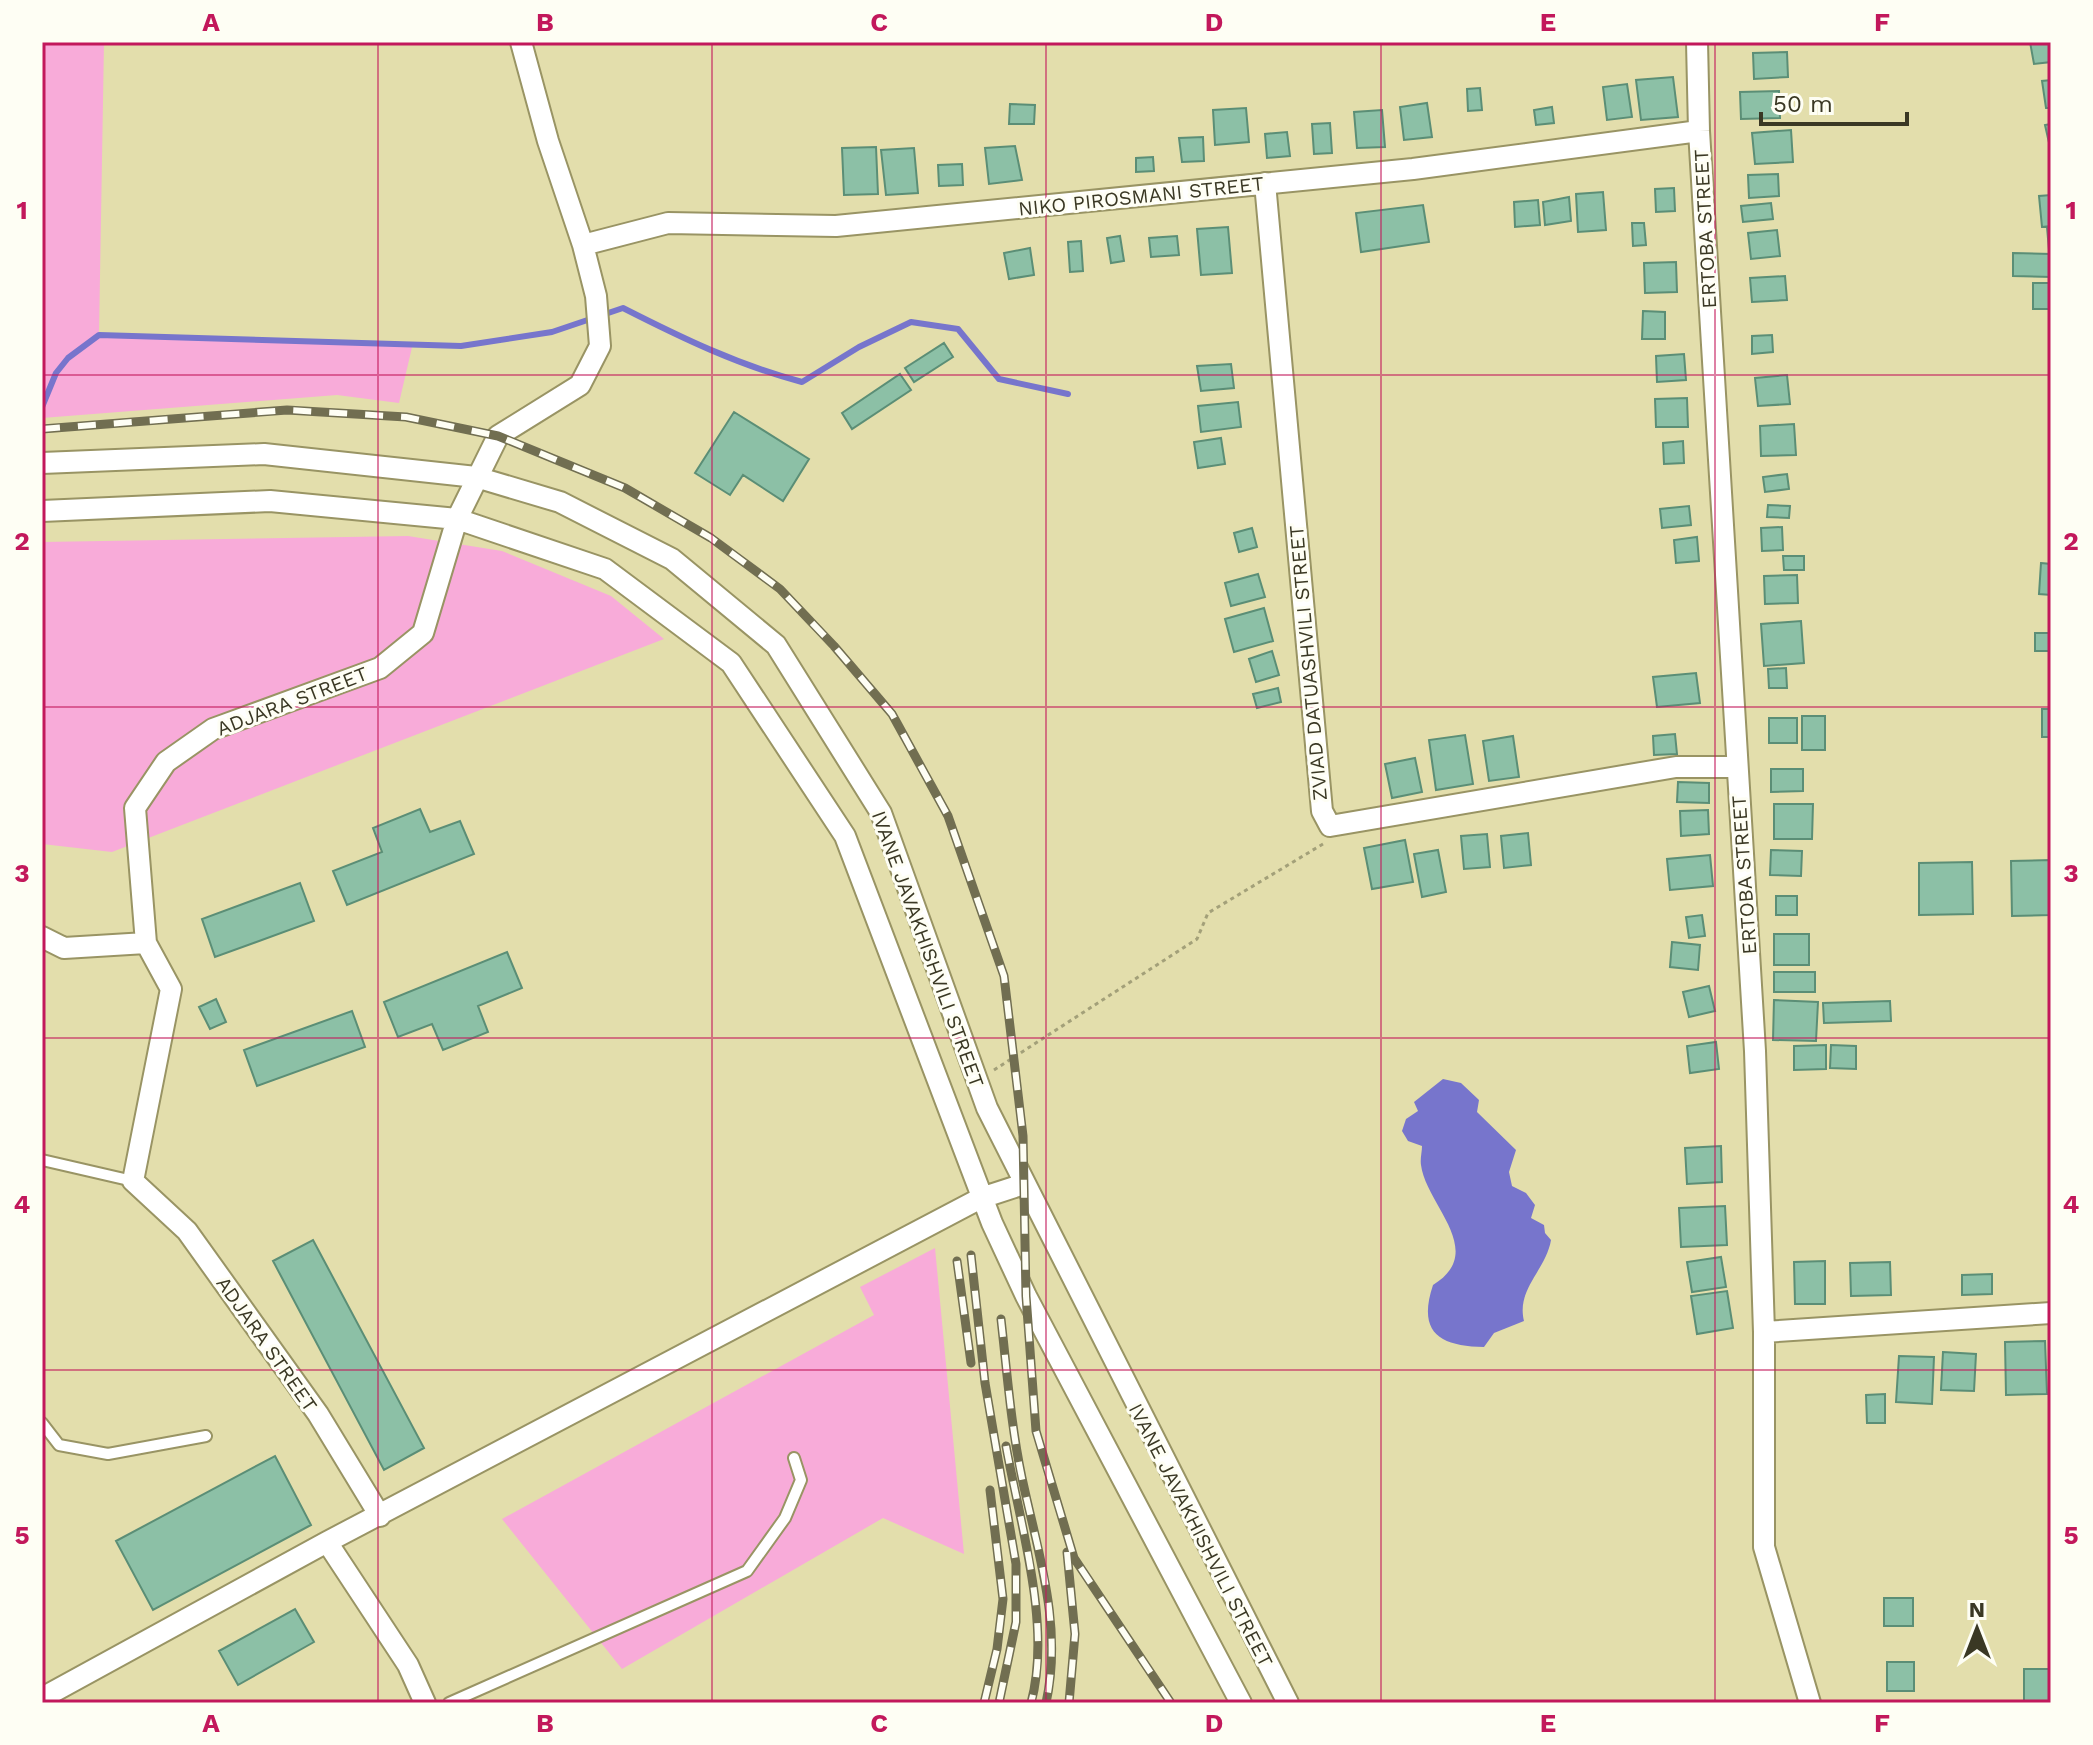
<svg xmlns="http://www.w3.org/2000/svg" width="2093" height="1745" font-family="'Work Sans',sans-serif">
  <style>
    .green { fill: #f8abd9 }
    .water { fill: #7775cc }
    .lines { fill: none; stroke-linecap: round; stroke-linejoin: round }
    .stream { stroke: #7775cc; stroke-width: 6 }
    .building { fill: #8cc0a6; stroke: #5b8e76; stroke-width: 2 }
    .lane-casing { stroke: #999464; stroke-width: 14 }
    .street-casing { stroke: #999464; stroke-width: 24 }
    .path { stroke: #a3a079; stroke-width: 3; stroke-dasharray: 4 4; stroke-linecap: butt }
    .lane { stroke: #fff; stroke-width: 10 }
    .street { stroke: #fff; stroke-width: 20 }
    .rail-casing { stroke: #716e51; stroke-width: 9 }
    .rail { stroke: #fefef4; stroke-width: 6; stroke-dasharray: 18; stroke-linecap: butt }
    .grid { fill: none; stroke: #c2185b; stroke-width: 2; stroke-opacity: 0.55 }
    .labels { text-anchor: middle; dominant-baseline: central; stroke-width: 6; stroke-linejoin: round; paint-order: stroke }
    .street-label { font-size: 20px; fill: #3a3824; stroke: #fefef4 }
    .neatline { fill: none; stroke: #c2185b; stroke-width: 3 }
    .grid-label { font-size: 26px; text-anchor: middle; font-weight: bold; fill: #c2185b }
  </style>
  <rect width="100%" height="100%" fill="#e3deac"/>
  <path class="green" d="M42,42H104L99,335L413,343L399,403L337,395L42,418Z
    M408,536L502,551L611,596L664,639L112,852L42,844V542Z
    M935,1248L964,1554L883,1518L622,1669L502,1519L874,1315L860,1287Z"/>
  <path class="water" d="M1443,1079L1461,1083L1479,1100L1477,1112L1516,1150L1509,1172L1512,1186L1526,1193L1535,1205L1531,1218L1544,1225L1545,1233L1551,1240C1546,1270 1516,1289 1524,1321L1494,1333L1484,1347C1440,1346 1417,1333 1433,1285C1488,1251 1426,1205 1421,1165C1420,1159 1422,1152 1422,1146L1408,1141L1402,1131L1406,1119L1418,1111L1414,1102Z"/>
  <g class="lines">
    <path class="stream" d="M42,407L56,373L68,358L99,335L461,346L552,332L623,308C682,338 738,365 802,382L859,347L911,322L958,329L999,379L1068,394"/>
  </g>
  <path class="building" d="M2030,42H2051V62L2034,64Z
    M1787,52L1788,77L1754,79L1753,53Z
    M1673,77L1678,117L1641,120L1636,80Z
    M2051,80V108H2046L2042,81Z
    M1627,84L1632,117L1607,120L1603,87Z
    M1480,88L1482,110L1468,111L1467,89Z
    M1779,91L1780,118L1741,119L1740,92Z
    M1427,103L1432,137L1404,140L1400,107Z
    M1010,104L1035,105L1034,124H1009Z
    M1552,107L1554,123L1536,125L1534,110Z
    M1246,108L1249,142L1215,145L1213,110Z
    M1382,110L1385,147L1357,148L1354,112Z
    M1330,123L1332,153L1314,154L1312,124Z
    M2051,124V146L2050,147L2045,125Z
    M1791,130L1793,162L1755,164L1752,133Z
    M1287,132L1290,156L1267,158L1265,134Z
    M1203,137L1204,161L1182,162L1179,138Z
    M1015,146L1022,180L989,184L985,148Z
    M876,147L878,194L844,195L842,148Z
    M914,148L918,193L886,195L881,150Z
    M1153,157L1154,171L1136,172V158Z
    M962,164L963,185L939,186L938,165Z
    M1778,174L1779,196L1749,198L1748,175Z
    M1674,188L1675,211L1656,212L1655,189Z
    M1603,192L1606,230L1578,232L1576,194Z
    M2051,195V226L2042,227L2039,196Z
    M1569,197L1571,221L1545,225L1543,202Z
    M1538,200L1540,225L1515,227L1514,202Z
    M1771,203L1773,219L1743,222L1741,206Z
    M1423,205L1429,242L1361,252L1356,213Z
    M1632,223H1644L1646,245L1633,246Z
    M1228,227L1232,273L1201,275L1197,229Z
    M2047,227H2051V250H2049Z
    M1777,230L1780,256L1751,259L1748,233Z
    M1120,236L1124,261L1111,263L1107,238Z
    M1177,236L1179,255L1151,257L1149,238Z
    M1081,241L1083,271L1070,272L1068,242Z
    M1030,248L1034,275L1009,279L1004,253Z
    M2013,253L2051,254V277L2013,276Z
    M1676,262L1677,292L1645,293L1644,263Z
    M1785,276L1787,300L1752,302L1750,278Z
    M2033,283H2051V309H2033Z
    M1643,311L1665,312V339H1642Z
    M1772,335L1773,352L1752,354V336Z
    M944,343L953,357L914,382L905,368Z
    M1684,354L1686,380L1657,382L1656,356Z
    M1231,364L1234,388L1201,391L1197,366Z
    M900,374L911,390L852,429L842,413Z
    M1787,375L1790,404L1758,406L1755,378Z
    M1687,398L1688,427H1656L1655,399Z
    M1238,402L1241,427L1201,432L1198,406Z
    M734,412L809,459L783,501L743,475L730,495L695,473Z
    M1794,424L1796,455L1761,456L1760,426Z
    M1221,438L1225,464L1198,468L1194,442Z
    M1683,441L1684,463L1664,464L1663,443Z
    M1787,474L1789,489L1765,492L1763,477Z
    M1768,505L1790,506L1789,518L1767,517Z
    M1689,506L1691,525L1662,528L1660,509Z
    M1782,527L1783,550L1762,551L1761,528Z
    M1252,528L1257,547L1239,552L1234,533Z
    M1697,537L1699,561L1676,563L1674,540Z
    M1783,556H1804V570H1784Z
    M2041,563L2051,564V595L2039,594Z
    M1258,574L1265,597L1231,606L1225,583Z
    M1797,575L1798,603L1765,604L1764,576Z
    M1264,608L1273,641L1234,652L1225,619Z
    M1801,621L1804,663L1764,666L1761,624Z
    M2035,633H2051V651H2035Z
    M1272,651L1279,675L1256,682L1249,659Z
    M1786,668L1787,688H1769L1768,669Z
    M1696,673L1700,703L1657,707L1653,677Z
    M1278,688L1281,702L1257,708L1253,694Z
    M2042,709H2051V737H2042Z
    M1802,716H1825V750H1802Z
    M1769,718H1797V743H1769Z
    M1675,734L1677,754L1654,755L1653,736Z
    M1465,735L1473,784L1436,790L1429,740Z
    M1513,736L1519,777L1489,781L1483,741Z
    M1415,758L1422,792L1392,798L1385,764Z
    M1771,769H1803V791L1771,792Z
    M1678,782L1709,783V803L1677,802Z
    M1774,804H1813L1812,839H1774Z
    M420,809L430,832L460,821L474,854L347,905L333,871L382,852L373,828Z
    M1708,810L1709,834L1681,836L1680,811Z
    M1528,833L1531,865L1504,868L1501,836Z
    M1487,834L1490,867L1464,869L1461,836Z
    M1405,840L1413,882L1372,889L1364,848Z
    M1438,850L1446,892L1422,897L1414,854Z
    M1771,850L1802,851L1801,876L1770,875Z
    M1710,855L1713,886L1670,890L1667,859Z
    M2051,860V915L2012,916L2011,861Z
    M1972,862L1973,914L1919,915V863Z
    M300,883L314,921L215,957L202,919Z
    M1776,896H1797V915H1776Z
    M1702,915L1705,936L1689,938L1686,917Z
    M1774,934H1809V965H1774Z
    M1672,942L1700,945L1698,970L1670,967Z
    M507,952L522,988L478,1006L488,1032L443,1050L432,1024L398,1037L384,1002Z
    M1774,972H1815V992H1774Z
    M1709,986L1715,1011L1689,1017L1683,992Z
    M216,999L226,1022L210,1029L199,1007Z
    M1774,1000L1818,1002L1816,1041L1773,1040Z
    M1890,1001L1891,1021L1824,1023L1823,1003Z
    M352,1011L365,1047L257,1086L244,1050Z
    M1716,1042L1719,1069L1690,1073L1687,1046Z
    M1826,1045V1069L1794,1070V1046Z
    M1831,1045L1856,1046V1069L1830,1068Z
    M1721,1146L1722,1182L1687,1184L1685,1148Z
    M1725,1206L1727,1245L1681,1247L1679,1208Z
    M313,1240L424,1448L384,1470L273,1261Z
    M1721,1257L1726,1287L1692,1292L1687,1262Z
    M1825,1261V1304H1795L1794,1262Z
    M1890,1262L1891,1295L1851,1296L1850,1263Z
    M1992,1274V1294L1962,1295V1275Z
    M1727,1291L1733,1328L1697,1334L1691,1296Z
    M2045,1341L2047,1394L2006,1395L2005,1342Z
    M1943,1352L1976,1354L1974,1391L1941,1390Z
    M1899,1356L1934,1357L1932,1404L1896,1402Z
    M1885,1394V1423H1867L1866,1395Z
    M275,1456L311,1525L153,1610L116,1541Z
    M1884,1598H1913V1626H1884Z
    M295,1609L314,1642L238,1685L219,1651Z
    M1887,1662H1914V1691H1887Z
    M2024,1669H2051V1703H2024Z"/>
  <g class="lines">
    <g class="lane-casing">
      <path id="lane" d="M42,1160L133,1181
        M42,1423L59,1445L108,1454L206,1436
        M449,1703L747,1571L785,1518L801,1480L794,1458"/>
    </g>
    <g class="street-casing">
      <path id="street" d="M1697,42L1699,131L1755,1051L1764,1332V1547L1810,1703
        M1265,183L1322,811L1330,826L1676,767H1737
        M583,245L668,223L836,226L1413,169L1699,131
        M42,463L264,454L476,477L560,502L672,559L776,645L881,813L987,1108L1288,1703
        M42,511L270,501L457,519L605,569L731,663L845,836L992,1223L1026,1296L1241,1703
        M42,937L64,948L146,943
        M1764,1332L2051,1313
        M380,1516L318,1414L187,1231L133,1181L171,989L146,943L135,808L166,762L213,729L380,668L423,633L457,519L498,436L580,385L600,346L596,296L583,245L548,141L521,42
        M327,1542L408,1665L425,1703
        M42,1698L327,1542L981,1198L1024,1184"/>
    </g>
    <path class="path" d="M994,1070L1197,939L1208,913L1323,844"/>
    <use href="#lane" class="lane"/>
    <use href="#street" class="street"/>
    <g class="rail-casing">
      <path id="rail" d="M42,429L287,410L406,417L498,436L625,488L711,538L780,589L834,646L892,714L948,816L1004,976L1023,1136L1026,1296L1036,1431L1074,1558L1171,1703
        M971,1255L985,1383L1016,1564V1622L999,1703
        M957,1261L971,1363
        M1001,1319C1007,1372 1011,1426 1022,1478C1038,1553 1063,1626 1046,1703
        M1006,1446C1020,1524 1052,1626 1031,1703
        M1067,1552L1075,1634L1069,1703
        M984,1703L997,1649L1003,1599L990,1490"/>
    </g>
    <use href="#rail" class="rail"/>
  </g>
  <path class="grid" d="M378,42V1703M712,42V1703M1046,42V1703M1381,42V1703M1715,42V1703M42,375H2051M42,707H2051M42,1038H2051M42,1370H2051"/>
  <g class="labels">
    <g class="street-label">
      <text transform="translate(1141 196) rotate(-6)">NIKO PIROSMANI STREET</text>
      <text transform="translate(1705 229) rotate(-93)">ERTOBA STREET</text>
      <text transform="translate(1308 663) rotate(-95)">ZVIAD DATUASHVILI STREET</text>
      <text transform="translate(292 701) rotate(-21)">ADJARA STREET</text>
      <text transform="translate(1744 875) rotate(-94)">ERTOBA STREET</text>
      <text transform="translate(928 949) rotate(70)">IVANE JAVAKHISHVILI STREET</text>
      <text transform="translate(267 1344) rotate(55)">ADJARA STREET</text>
      <text transform="translate(1201 1535) rotate(63)">IVANE JAVAKHISHVILI STREET</text>
    </g>
  </g>
  <rect width="2093" height="1745" fill="none" stroke="#fefef4" stroke-width="88"/>
  <g transform="translate(1977 1629)" stroke="#fefef4" stroke-width="6" paint-order="stroke">
  <path d="M0-6L14 30L0 20L-14 30Z" fill="#3a3824"/>
  <text y="-12" font-size="22" font-weight="bold" text-anchor="middle" fill="#3a3824">N</text>
  </g>
  <path d="M1761 112v12h146v-12" fill="none" stroke="#3a3824" stroke-width="4"/>
  <text x="1773" y="112" font-size="24" fill="#3a3824" stroke="#fefef4" stroke-width="6" paint-order="stroke">50 m</text>
  <rect x="44" y="44" width="2005" height="1657" class="neatline"/>
  <g class="grid-label">
    <text x="211" y="31">A</text>
    <text x="545" y="31">B</text>
    <text x="879" y="31">C</text>
    <text x="1214" y="31">D</text>
    <text x="1548" y="31">E</text>
    <text x="1882" y="31">F</text>
    <text x="22" y="219">1</text>
    <text x="2071" y="219">1</text>
    <text x="22" y="550">2</text>
    <text x="2071" y="550">2</text>
    <text x="22" y="882">3</text>
    <text x="2071" y="882">3</text>
    <text x="22" y="1213">4</text>
    <text x="2071" y="1213">4</text>
    <text x="22" y="1544">5</text>
    <text x="2071" y="1544">5</text>
    <text x="211" y="1732">A</text>
    <text x="545" y="1732">B</text>
    <text x="879" y="1732">C</text>
    <text x="1214" y="1732">D</text>
    <text x="1548" y="1732">E</text>
    <text x="1882" y="1732">F</text>
  </g>
</svg>
